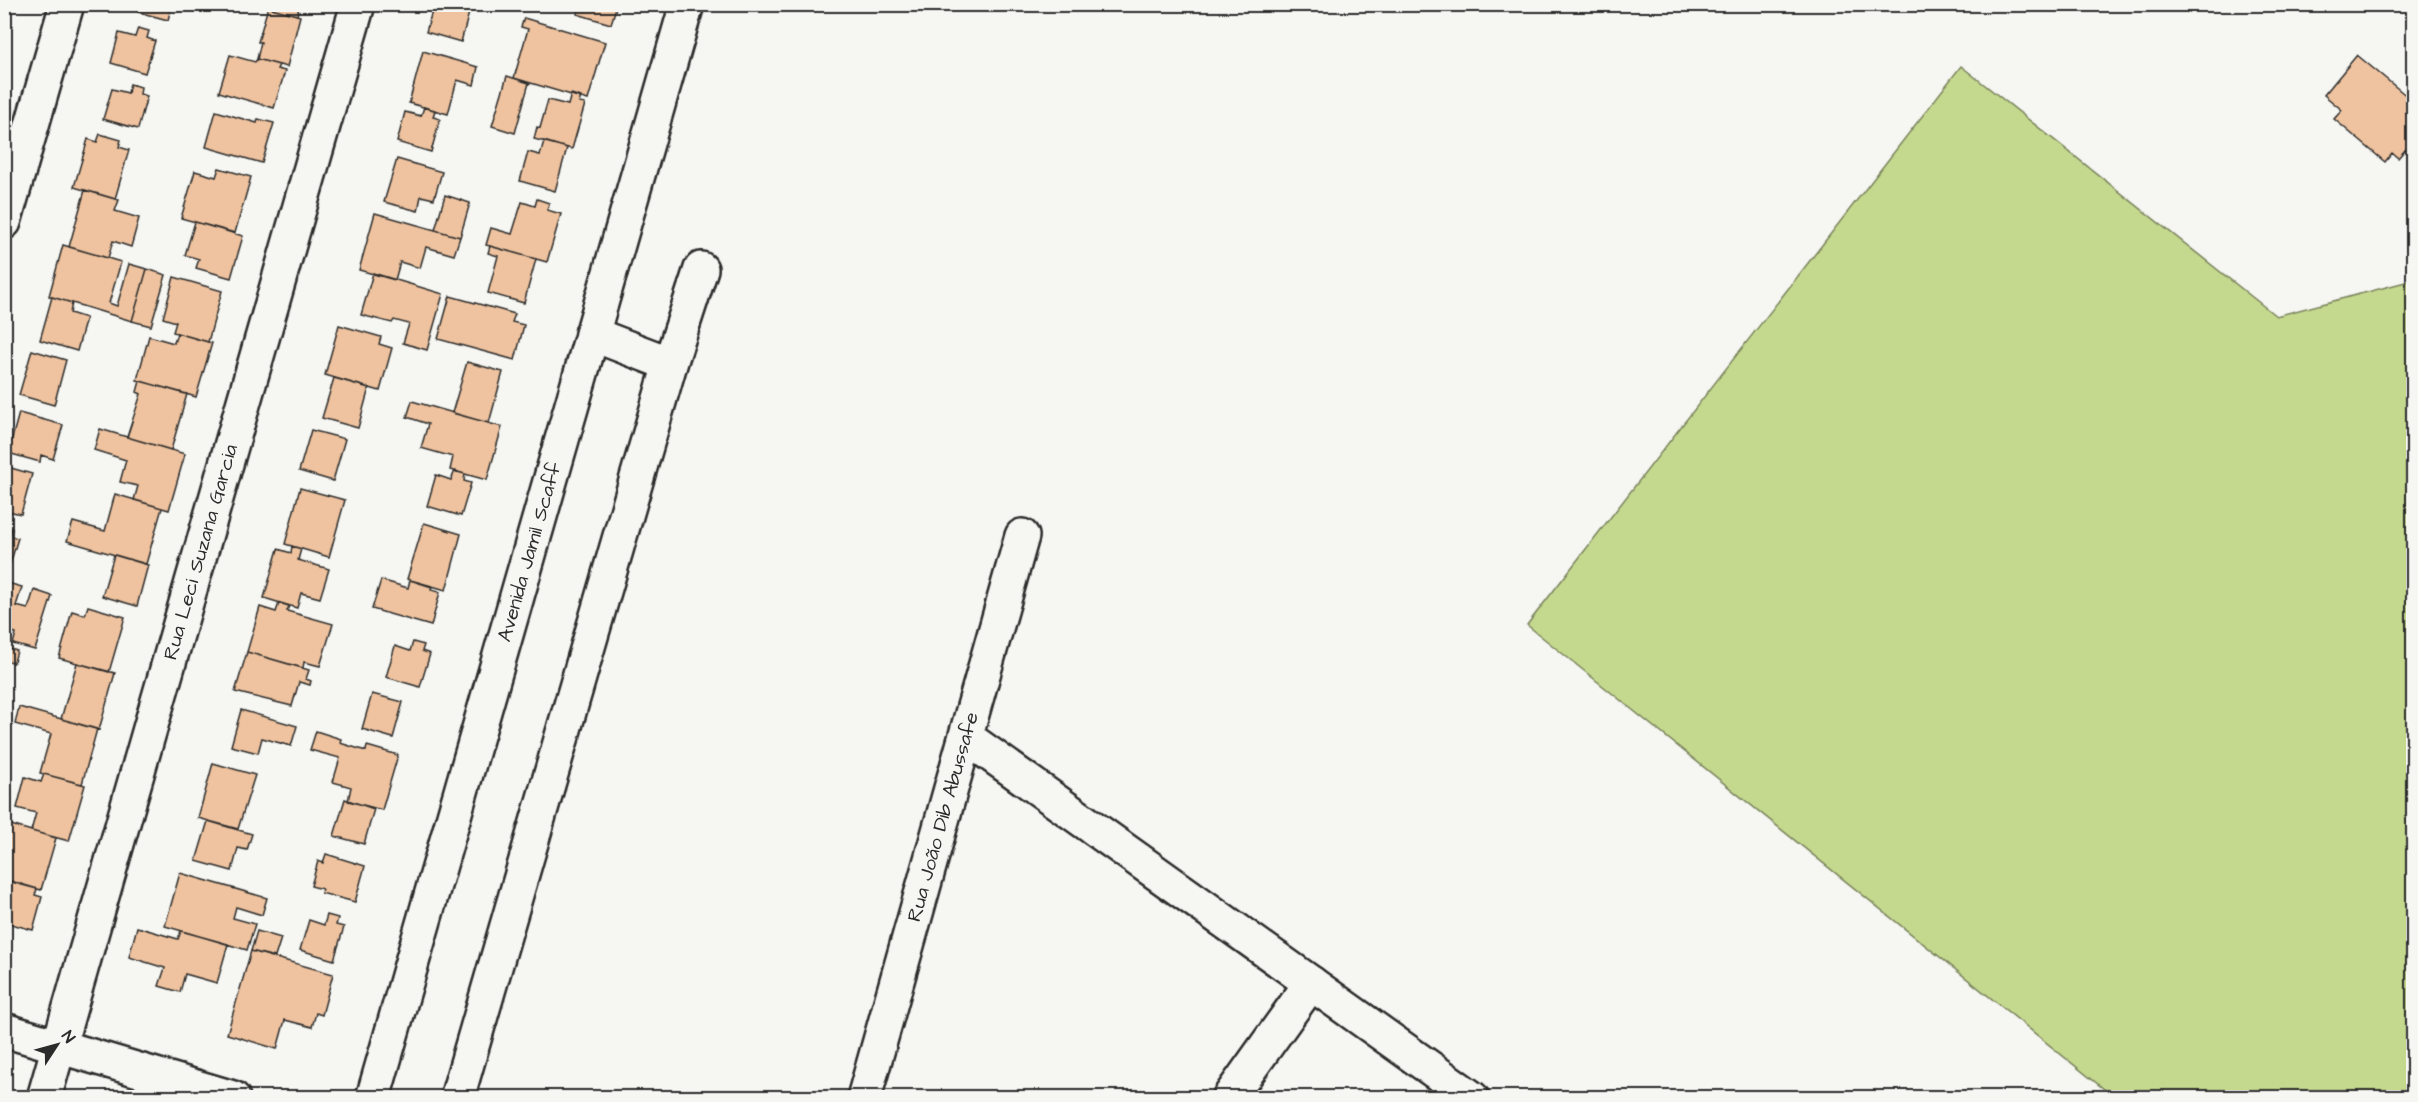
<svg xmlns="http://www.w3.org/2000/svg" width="2418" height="1102" font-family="'Architects Daughter',sans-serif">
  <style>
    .green { fill: #c5d98e; stroke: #78825c; stroke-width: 1.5 }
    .building { fill: #efc39f; stroke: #2b2b2b; stroke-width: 1.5 }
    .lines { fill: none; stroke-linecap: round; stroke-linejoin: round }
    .minor-casing { stroke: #2b2b2b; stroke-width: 38 }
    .minor { stroke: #f6f6f2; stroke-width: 33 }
    .labels { text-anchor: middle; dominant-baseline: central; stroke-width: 4.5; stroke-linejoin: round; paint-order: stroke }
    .street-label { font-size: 20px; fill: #2b2b2b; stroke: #f6f6f2 }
  </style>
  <rect width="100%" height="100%" fill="#f6f6f2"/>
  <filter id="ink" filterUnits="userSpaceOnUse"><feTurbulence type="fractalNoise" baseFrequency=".0167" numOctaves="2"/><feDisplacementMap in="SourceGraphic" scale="12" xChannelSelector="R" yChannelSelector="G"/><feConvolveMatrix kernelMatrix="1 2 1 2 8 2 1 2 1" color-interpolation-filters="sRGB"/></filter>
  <g filter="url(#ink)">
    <path class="green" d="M1961,66L2276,316L2413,280V1097H2114L1527,625Z"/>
    <path class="building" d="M141,4H172L168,20L138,12Z
      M269,4H300L297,15L268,7Z
      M434,4L450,6L451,4H463L462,7L470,9L461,42L426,32Z
      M580,4H617L611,24L577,14Z
      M268,7L300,16L287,67L257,59L261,42H258Z
      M524,18L605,42L588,100L514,78L528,29L521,27Z
      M138,28L149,31L147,38L155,41L145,73L111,63L119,33L135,37Z
      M423,51L478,67L474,85L457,80L448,114L409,103Z
      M230,55L255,62L257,59L279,65L277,69L285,71L274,108L219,92Z
      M2357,55L2414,102L2406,112L2414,118L2412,130L2414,140L2398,158L2392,153L2385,162L2334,119L2342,110L2324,95Z
      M507,76L529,83L515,133L492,126Z
      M130,84L141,87L140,94L147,96L138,129L103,119L112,89L128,93Z
      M571,94L581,97L579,103L585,104L572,149L534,139L537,127L540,128L548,100L568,105Z
      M424,107L435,110L433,117L440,119L431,152L397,142L405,112L421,116Z
      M216,111L257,123L258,119L274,123L262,163L206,147Z
      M100,134L121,140L119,147L129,150L115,199L74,187L88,139L97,142Z
      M544,141L567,148L555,191L520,181L528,152L540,155Z
      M397,159L442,172L434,199L421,196L418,211L384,202Z
      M219,168L251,177L235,233L181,218L195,171L216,177Z
      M85,190L119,200L115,211L139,218L131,247L113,241L108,258L69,247Z
      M445,195L470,203L460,237L435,230Z
      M537,199L549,203L547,210L561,214L547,262L486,245L491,228L512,234L522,202L535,206Z
      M375,213L460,237L454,255L426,247L420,268L400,262L395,280L359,270Z
      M195,222L243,236L231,278L196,268L199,259L185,255Z
      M63,245L121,262L109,303L117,306L129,264L147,269L132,321L49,296Z
      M490,246L536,259L524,303L488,293L498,256L488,253Z
      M147,269L166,275L151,326L132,321Z
      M373,273L443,294L427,350L403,343L409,324L394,320L392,323L361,315Z
      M174,277L222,291L208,342L173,332L176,322L163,318Z
      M450,296L515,314L512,322L524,325L515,360L438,339Z
      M52,297L72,303L70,313L86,318L77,351L40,340Z
      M339,325L381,337L379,344L392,348L380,391L325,375Z
      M177,333L212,343L196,397L137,380L149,336L174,343Z
      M32,350L66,360L54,405L19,395Z
      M467,362L503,372L489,423L452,413Z
      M334,378L369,388L358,428L322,418Z
      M140,381L187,394L171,450L127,437L141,394L137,392Z
      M412,401L502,427L487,480L450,470L453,457L421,448L428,424L407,417Z
      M19,413L63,425L53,459L41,455L40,462L8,453Z
      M100,429L185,454L169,510L134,500L138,486L120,482L126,460L94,450Z
      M311,430L345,439L333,481L299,471Z
      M4,466L32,474L21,514L4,510Z
      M455,471L465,474L464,481L471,483L461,516L427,506L436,475L451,480Z
      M300,488L345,500L329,557L285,544Z
      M115,494L162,508L146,564L67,541L73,522L105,531Z
      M424,523L461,534L446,590L407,579Z
      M4,527L12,529L10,536L18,538L8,571L4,570Z
      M292,546L301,549L298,560L329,569L320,598L301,593L297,608L264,598L278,549L291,553Z
      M114,555L148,565L137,606L102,596Z
      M381,580L408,588L410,580L432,587L431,590L440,592L431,626L372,609Z
      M4,582L22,587L16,606L28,609L34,590L52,596L35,650L13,644L16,633L4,630Z
      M279,603L289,606L287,611L333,624L320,666L304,662L303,668L247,652L260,607L276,612Z
      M88,606L125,617L109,672L59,658L72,611L85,615Z
      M413,642L424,645L422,651L430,654L420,687L386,677L395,646L410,651Z
      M4,647L17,651L14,662L6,661L4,668Z
      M247,652L309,670L306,679L311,681L310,685L299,682L292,706L235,692Z
      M77,663L115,673L99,730L61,719Z
      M372,694L403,702L393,738L362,729Z
      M19,707L97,729L82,784L40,773L51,734L15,724Z
      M241,710L297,726L291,746L262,738L258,753L231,746Z
      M316,731L341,739L340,743L366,751L367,746L398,755L382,810L348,801L351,787L333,782L340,758L310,750Z
      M213,763L255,775L238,829L198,818Z
      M44,774L85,785L69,841L31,831L36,813L17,808L25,777L41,782Z
      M345,799L374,809L364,844L334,836Z
      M208,821L252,834L247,850L238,848L232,871L196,861Z
      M4,823L56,838L41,890L4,879Z
      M326,854L365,866L355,902L321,893L322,889L311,886L318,861L323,863Z
      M180,873L267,898L262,915L236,907L233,918L255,924L247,950L165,926Z
      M4,880L37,889L35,895L42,897L33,930L4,922Z
      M327,915L338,918L336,925L344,927L334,960L300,950L309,920L324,925Z
      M137,927L178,939L181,931L228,944L217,983L185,974L180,992L159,986L165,968L129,957Z
      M257,931L281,938L275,957L251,951Z
      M251,951L333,974L322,1015L316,1013L312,1027L285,1020L277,1049L227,1034Z"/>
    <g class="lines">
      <g class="minor-casing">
        <g id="minor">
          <path d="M4,222L67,4"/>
          <path d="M592,334L670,364"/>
          <path d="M966,737L1472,1098"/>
          <path d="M4,1030L233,1098"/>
          <path id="s1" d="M44,1098L358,4"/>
          <path id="s2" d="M373,1098L687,4"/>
          <path d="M457,1098L670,364L701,269"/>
          <path id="s3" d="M864,1098L1022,536"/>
          <path d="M1229,1098L1311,983"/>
        </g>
      </g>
      <use href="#minor" class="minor"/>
    </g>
  </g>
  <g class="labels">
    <g class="street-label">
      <text stroke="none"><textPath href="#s1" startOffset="568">Rua Leci Suzana Garcia</textPath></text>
      <text stroke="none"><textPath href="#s2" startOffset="568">Avenida Jamil Scaff</textPath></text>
      <text stroke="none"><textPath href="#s3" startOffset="292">Rua João Dib Abussafe</textPath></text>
    </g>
  </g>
  <rect width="2418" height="1102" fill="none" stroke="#f6f6f2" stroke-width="24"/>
  <rect x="12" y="12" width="2394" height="1078" fill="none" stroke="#2b2b2b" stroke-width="2" filter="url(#ink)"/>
  <g transform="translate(57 1045) rotate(54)" stroke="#f6f6f2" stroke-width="4.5" paint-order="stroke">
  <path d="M0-4.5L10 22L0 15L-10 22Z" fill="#2b2b2b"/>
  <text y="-9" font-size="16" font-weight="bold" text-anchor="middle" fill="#2b2b2b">N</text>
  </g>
</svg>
